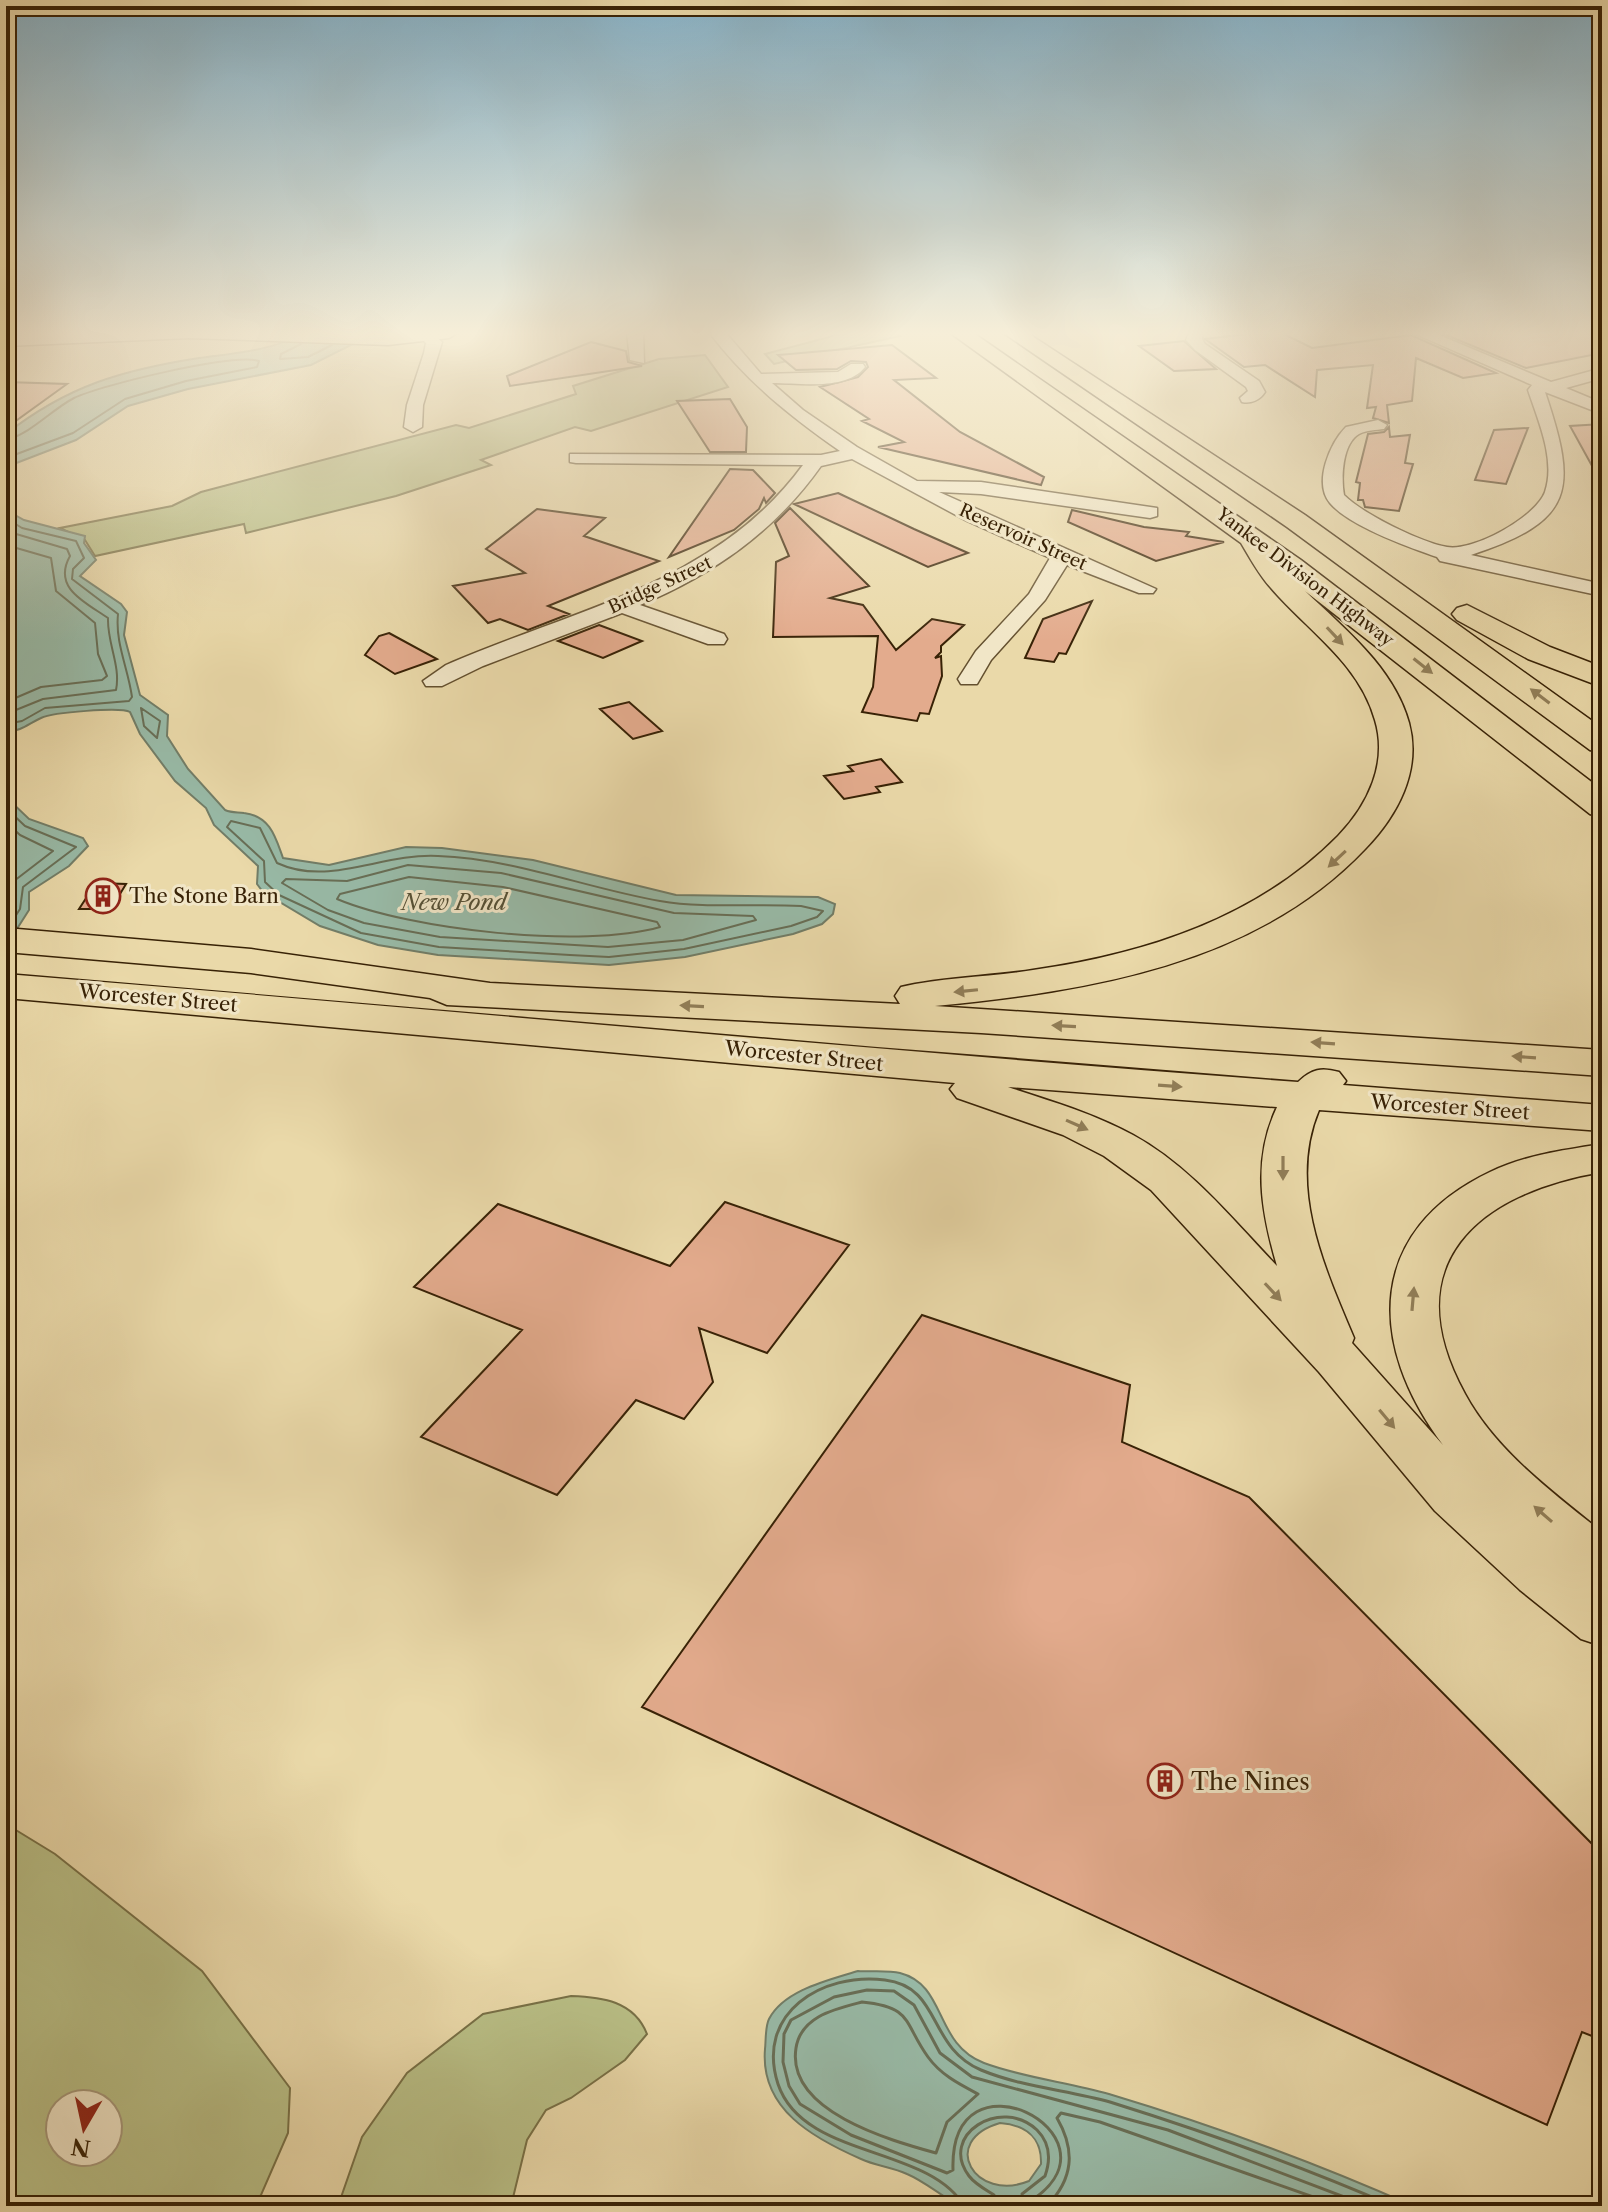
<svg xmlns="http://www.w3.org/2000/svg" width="1608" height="2212" font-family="'Libre Caslon Text',serif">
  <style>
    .green { fill: #b9bf86; stroke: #787046; stroke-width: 2; fill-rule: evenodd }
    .water { fill: #98baa7; stroke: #727d67; stroke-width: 2; fill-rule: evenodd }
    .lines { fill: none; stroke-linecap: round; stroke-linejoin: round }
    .shore-far1 { stroke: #686e56; stroke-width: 2 }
    .shore { stroke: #686e56; stroke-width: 3 }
    .building { fill: #e3ab8d; stroke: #382206; stroke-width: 2 }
    .street-casing { stroke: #64502f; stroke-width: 3 }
    .secondary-casing { stroke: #382206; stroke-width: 3 }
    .highway-casing { stroke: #382206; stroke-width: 3 }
    .street { fill: #f1e6c7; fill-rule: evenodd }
    .secondary { fill: #f1e6c7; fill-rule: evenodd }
    .highway { fill: #ead9a9; fill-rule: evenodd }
    .oneway { fill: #917e58 }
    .labels { text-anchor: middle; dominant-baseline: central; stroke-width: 6; stroke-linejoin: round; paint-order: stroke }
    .far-street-label { font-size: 18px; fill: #382206; stroke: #f1e6c7 }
    .poi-label { font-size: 20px; fill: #382206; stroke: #f1e6c7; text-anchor: start }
    .street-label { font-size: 20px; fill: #382206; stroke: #f1e6c7 }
    .water-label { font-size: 22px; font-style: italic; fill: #555036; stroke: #f1e6c7 }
    .near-poi-label { font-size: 24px; fill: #382206; stroke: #f1e6c7; text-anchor: start }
  </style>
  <rect width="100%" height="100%" fill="#ead9a9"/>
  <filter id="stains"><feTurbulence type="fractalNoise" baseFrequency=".0025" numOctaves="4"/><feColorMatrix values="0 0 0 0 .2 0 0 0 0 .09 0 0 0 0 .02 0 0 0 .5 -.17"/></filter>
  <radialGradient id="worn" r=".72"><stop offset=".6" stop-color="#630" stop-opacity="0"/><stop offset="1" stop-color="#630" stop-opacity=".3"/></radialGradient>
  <path class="green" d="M848,332H895L900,336L774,364L765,354Z
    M705,355L728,387L591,431L575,427L481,460L491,465L396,496L246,533L244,524L95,556L85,540L60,528L172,506L201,492L456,425L469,428L576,394L573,386L659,359Z
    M6,1824L55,1854L202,1971L290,2088L288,2133L261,2195L252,2206H6ZM60,2104H108V2152H60Z
    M571,1996C602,1997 634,2001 647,2034L625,2060L571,2098L546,2110L527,2140L511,2206H338L362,2137L407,2073L483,2014Z"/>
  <path class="water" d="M306,332H368L353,344L311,365L188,389L128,406L76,440L6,467V434C67,386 122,370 199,358C236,353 272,351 306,332Z
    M6,510L24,520L85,536L84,543L96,560L80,576L121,604L127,612L124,635L140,695L168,715L167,736L188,769L225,810C232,813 237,812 244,813C271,816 276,839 283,858L329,865L406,847L442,848L533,860L676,895L818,897L835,904L833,914L822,924L793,934L685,957L609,965L438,955L378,945L320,926L263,892L257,884L258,866L214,825L206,808L175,781L140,734L130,712C121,707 53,712 41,718C28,724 22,731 6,732Z
    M6,797L29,819L83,838L88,846L69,866L29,892V910L6,946Z
    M858,1971C871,1972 888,1970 900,1973C947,1985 934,2044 984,2063C1024,2078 1068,2082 1109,2094C1212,2125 1314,2162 1413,2206H1036C1011,2195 983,2212 959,2205C942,2197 926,2182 907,2174C892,2167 876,2166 861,2159C813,2138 760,2109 765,2049C766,2041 765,2027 769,2019C784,1990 829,1980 858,1971ZM1000,2123C1025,2125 1042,2137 1041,2164L1029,2181C975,2203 938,2141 1000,2123Z"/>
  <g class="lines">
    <path class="shore-far1" d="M301,344L281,354L280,359L308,357L332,345
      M6,440C32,433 51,410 74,398C101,385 233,353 259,361L257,367L186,381L125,399L73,433L6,458
      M6,518L22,528L76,541L84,558L73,569L72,579L118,614C115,643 128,668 132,697L129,701L45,708L22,721L6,724
      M6,531L67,549L70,556C52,588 85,602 108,618C107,643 121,666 116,690L43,699L6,714
      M6,545L51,558L56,591L95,623L98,654L107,676L102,680L41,687L6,702
      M141,708L160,721L157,738L144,726Z
      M6,808L25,826L76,847L23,887L20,909L9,926
      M231,821L260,828L277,863C329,887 381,853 438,856C516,859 585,888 660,901C706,909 754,903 801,906L823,911L817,917L791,926L684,949L609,957L570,955L439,947L361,933L279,895L265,882L264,861L227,827Z
      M6,822L20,835L53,851L14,881L6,912
      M408,865L501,873L674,913L753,916L756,920L683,940L608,947L440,937L364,923L328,910L282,883L286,879L347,881Z
      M409,877L503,887L657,922L660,927C583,949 411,930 337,899L340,894Z"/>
    <path class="shore" d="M862,2002C913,2007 903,2022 928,2057C941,2075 959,2084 978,2094L947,2122L936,2153C889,2140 786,2111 796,2048C801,2016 835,2009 862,2002Z
      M964,2206C928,2145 803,2159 778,2084C755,2013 822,1972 885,1980C942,1987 927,2047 981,2070C1022,2087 1067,2090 1110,2102C1206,2132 1301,2166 1393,2206
      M993,2206L994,2195C986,2190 975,2184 969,2176C938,2135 1001,2096 1037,2130C1050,2143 1051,2159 1045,2176L1022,2194L1025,2206
      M1035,2206V2198C1125,2134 949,2043 953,2170L947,2173L851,2135L800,2104L789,2086L783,2062L784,2034L791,2020L834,1997L867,1990L894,1991L914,2005L940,2053L972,2077L1168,2130L1368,2206
      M1047,2206C1073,2179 1076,2151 1057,2118L1061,2113L1100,2122L1339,2206"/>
  </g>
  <path class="building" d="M1262,332H1280L1312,348L1411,335L1496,373L1463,378L1416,358L1412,401L1387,405L1389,423L1373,418L1376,407L1367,408L1373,365L1317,370L1315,397L1265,365L1244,367L1205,339Z
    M1439,332H1602V353L1526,368Z
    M1184,341L1216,369L1174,371L1139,346Z
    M591,342L626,351L628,362L642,366L510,386L507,376Z
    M892,345L936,378L894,380L960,432L1044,477L1041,485L878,447L904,442L862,421L869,419L820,387L858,377L868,367L866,362L851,361L837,369L796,370L778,355Z
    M6,382L67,384L6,428Z
    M730,399L747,427L746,452H710L677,401Z
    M1602,424V484L1570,426Z
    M1389,427L1390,437L1410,435L1405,463L1413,464L1399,511L1365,507L1363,500H1358L1360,483L1356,482L1368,434L1384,432Z
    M1528,428L1506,484L1475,480L1494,430Z
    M730,469L753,470L775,493L766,503L764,498L759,509L734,530L669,557Z
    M838,493L914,529L968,553L928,567L794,504Z
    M790,508L869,586L830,598L863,605L896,650L932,619L964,625L941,646V652L935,658L941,656L942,676L929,714L920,713L917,721L862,712L873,687L878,636L773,637L776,562L789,556L775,523Z
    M537,509L605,518L584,536L659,561L548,606L569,614L528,630L500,619L488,623L453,586L525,573L486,549Z
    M1072,510L1144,527L1189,532L1186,536L1224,542L1156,561L1068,522Z
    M1092,601L1066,654L1059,653L1054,662L1025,658L1043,619Z
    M599,625L642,641L603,658L558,641Z
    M389,633L437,659L395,674L365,655L379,636Z
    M629,702L662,731L633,739L600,709Z
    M881,759L902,782L876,787L880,792L844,799L824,776L853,771L848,766Z
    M96,883L126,884L111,909H79Z
    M725,1202L849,1245L767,1353L699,1328L713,1382L684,1419L636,1400L557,1495L421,1437L522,1330L414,1287L498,1204L670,1266Z
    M922,1315L1130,1385L1122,1442L1249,1497L1602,1854V2040L1582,2032L1547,2125L642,1707Z"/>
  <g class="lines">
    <g class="street-casing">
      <path id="street" d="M426,332L432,333L442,342L423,405L422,427L413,432L404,427L407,405L424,353L426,343L419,336Z
        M627,332H643L644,363L630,360Z
        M709,332H725L761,374L838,372L851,364H863L865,367C846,391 800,383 772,383L803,410L857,447L917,481L981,482L1157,508V516L1150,518L981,494L939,492L1156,589L1153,593H1139L1067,565L1045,600L991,660L977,684H961L958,679L976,651L1029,594L1050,558L967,521L852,459L821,466C775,531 714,574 640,605L724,634L727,639L724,644H708L622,613L483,666L442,686H426L423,681L446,665C574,609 716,584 803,465L576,463L570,462V454L821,455L840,451C790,416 746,381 709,332Z
        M1189,332H1203L1202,339L1205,344L1259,381L1265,392C1260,400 1251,404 1242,402L1240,398L1248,391L1246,387L1195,350L1186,340Z
        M1411,332H1432L1551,382L1602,368V378L1566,388L1602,403V414L1545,392C1578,490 1575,521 1471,555L1602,584V596L1440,561L1437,557C1408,547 1349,526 1330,503C1313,483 1330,443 1346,427L1378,420L1387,425L1384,429C1377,430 1366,430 1359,434C1342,444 1341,478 1344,495C1363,514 1420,542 1447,547C1473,552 1536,517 1545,492C1556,460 1538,420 1528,390L1532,385Z"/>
    </g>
    <g class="secondary-casing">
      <path id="secondary" d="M50,332H459L449,338L388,345L189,338L6,346V334Z"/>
    </g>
    <g class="highway-casing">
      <path id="highway" d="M949,332H972L1301,560L1602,790V818L1590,814L1305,591C1345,629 1394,668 1409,723C1422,771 1397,816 1365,849C1255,965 1088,991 935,1006L1602,1050V1076L981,1033L447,1005L430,998L251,973L6,952V928L251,949L490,983L900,1004L895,996L901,987C943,977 990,977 1033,970C1146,954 1257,918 1338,836C1368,805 1388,763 1375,720C1359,663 1308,631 1271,588C1259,575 1250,558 1241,543Z
        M1002,332H1026L1305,515L1602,728V753L1590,750L1287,527Z
        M1467,605L1550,647L1602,667V687L1528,659L1457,620L1452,614L1457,608Z
        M6,974C437,1009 867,1050 1298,1082C1312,1069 1321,1067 1339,1072L1346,1081L1343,1085L1602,1105V1131L1319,1110C1287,1186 1324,1267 1354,1338L1352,1343L1443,1445C1367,1344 1366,1231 1490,1172C1525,1155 1564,1150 1602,1144V1172C1477,1193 1394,1264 1465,1394C1495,1450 1553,1493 1602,1532V1646L1581,1639L1520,1590L1435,1511L1319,1372L1151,1190L1104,1156L1063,1135L957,1098L950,1089L955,1083L6,998ZM1008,1087L1277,1107C1252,1160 1261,1211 1277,1266C1233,1220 1190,1166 1133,1135C1093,1113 1050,1101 1008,1087Z"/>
    </g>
    <use href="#street" class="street"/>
    <use href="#secondary" class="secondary"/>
    <use href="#highway" class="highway"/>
  </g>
  <defs><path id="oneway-solid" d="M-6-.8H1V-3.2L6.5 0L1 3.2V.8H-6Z" transform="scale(2)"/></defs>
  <g class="oneway">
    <use href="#oneway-solid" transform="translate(1335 636) rotate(47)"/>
    <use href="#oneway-solid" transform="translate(1423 666) rotate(38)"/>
    <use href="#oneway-solid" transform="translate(1540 696) rotate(-143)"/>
    <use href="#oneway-solid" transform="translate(1337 859) rotate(137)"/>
    <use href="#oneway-solid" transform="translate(966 991) rotate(174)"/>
    <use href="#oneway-solid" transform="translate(692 1006) rotate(-177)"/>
    <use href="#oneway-solid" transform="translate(1064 1026) rotate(-177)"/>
    <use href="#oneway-solid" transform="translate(1323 1043) rotate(-176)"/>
    <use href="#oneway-solid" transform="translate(1524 1057) rotate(-176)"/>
    <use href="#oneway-solid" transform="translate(1170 1086) rotate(4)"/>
    <use href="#oneway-solid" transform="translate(1077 1125) rotate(24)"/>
    <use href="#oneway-solid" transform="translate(1283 1168) rotate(90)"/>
    <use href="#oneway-solid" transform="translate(1273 1292) rotate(47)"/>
    <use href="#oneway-solid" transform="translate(1413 1299) rotate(-85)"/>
    <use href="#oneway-solid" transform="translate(1387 1419) rotate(50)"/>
    <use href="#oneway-solid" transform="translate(1543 1514) rotate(-139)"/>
  </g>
  <linearGradient id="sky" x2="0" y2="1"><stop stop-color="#88b6ce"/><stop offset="0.52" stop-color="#f6eed8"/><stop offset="1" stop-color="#f6eed8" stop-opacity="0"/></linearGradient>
  <rect width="1608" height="641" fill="url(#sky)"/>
  <defs>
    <g id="building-ring" transform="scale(1.8)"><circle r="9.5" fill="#f1e6c7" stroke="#8f2418" stroke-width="1.5"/><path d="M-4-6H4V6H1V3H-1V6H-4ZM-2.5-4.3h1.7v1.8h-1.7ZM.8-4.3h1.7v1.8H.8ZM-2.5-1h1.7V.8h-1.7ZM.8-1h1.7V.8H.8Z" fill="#8f2418"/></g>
  </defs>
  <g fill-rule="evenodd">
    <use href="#building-ring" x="103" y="896"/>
    <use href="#building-ring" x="1165" y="1781"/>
  </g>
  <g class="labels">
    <g class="far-street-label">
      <text transform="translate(1023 537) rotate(24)">Reservoir Street</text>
      <text transform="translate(1305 577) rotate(37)">Yankee Division Highway</text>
      <text transform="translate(660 585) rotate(-25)">Bridge Street</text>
    </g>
    <g class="poi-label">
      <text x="129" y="896">The Stone Barn</text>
    </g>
    <g class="street-label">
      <text transform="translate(158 998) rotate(5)">Worcester Street</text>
      <text transform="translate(804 1056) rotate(6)">Worcester Street</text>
      <text transform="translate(1450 1107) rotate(4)">Worcester Street</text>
    </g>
    <g class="water-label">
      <text x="454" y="902">New Pond</text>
    </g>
    <g class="near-poi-label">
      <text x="1191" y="1781">The Nines</text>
    </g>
  </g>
  <rect width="1608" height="2212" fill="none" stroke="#ead9a9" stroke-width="32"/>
  <rect x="8" y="8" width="1592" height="2196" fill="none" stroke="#382206" stroke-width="4"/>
  <rect x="16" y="16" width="1576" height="2180" fill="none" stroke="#382206" stroke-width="2"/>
  <g transform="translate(84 2128) rotate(189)"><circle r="38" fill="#f1e6c7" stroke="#a7987a" stroke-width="2"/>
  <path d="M0-6L14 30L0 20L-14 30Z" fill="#8f2418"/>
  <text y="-12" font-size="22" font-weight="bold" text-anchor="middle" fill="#382206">N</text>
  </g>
  <rect width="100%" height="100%" filter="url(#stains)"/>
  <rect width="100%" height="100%" fill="url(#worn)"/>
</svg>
